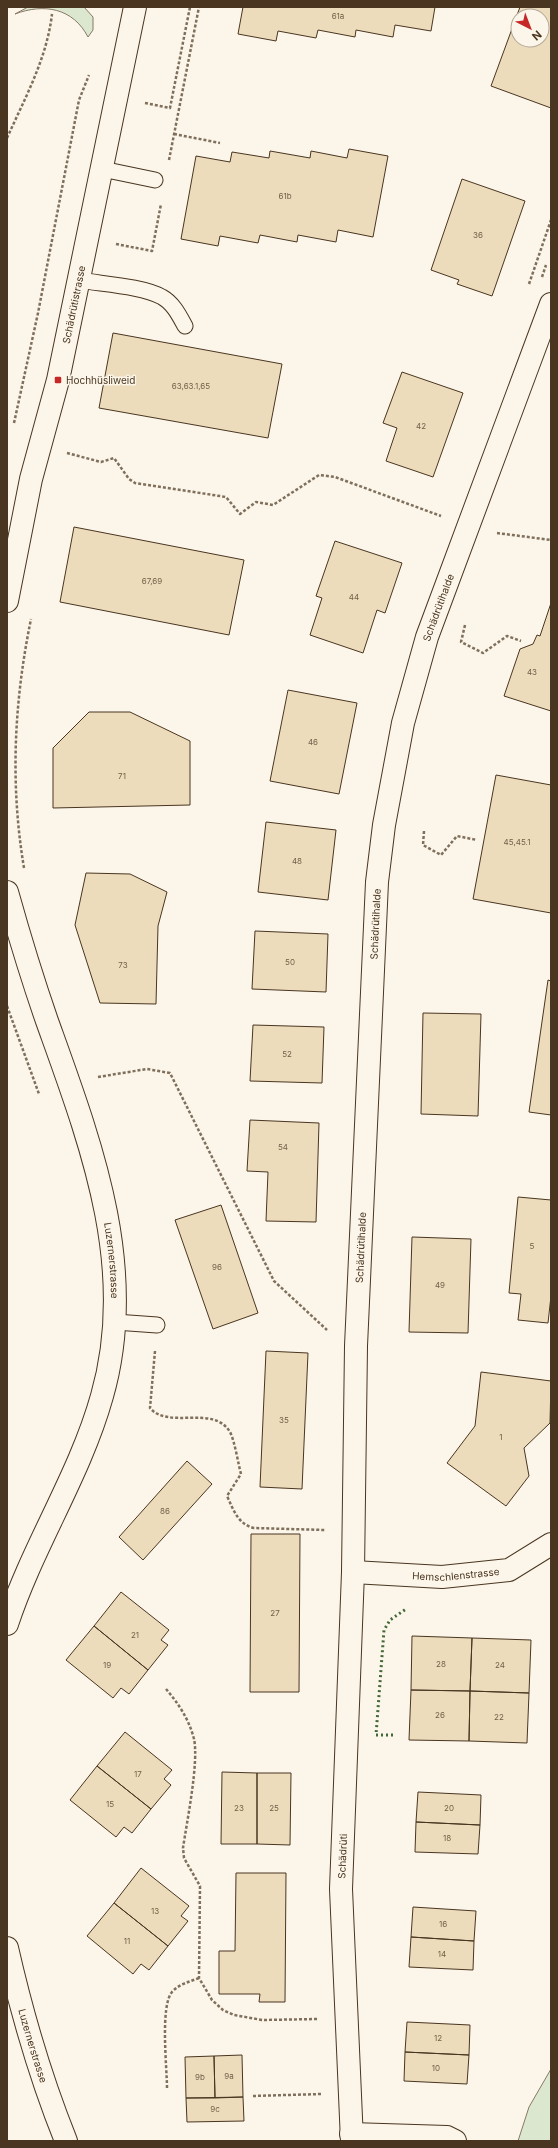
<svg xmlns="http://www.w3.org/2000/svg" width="558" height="2148" font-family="Inter,sans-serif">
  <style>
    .green { fill: #dce7d0; stroke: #887966 }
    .building { fill: #ecdcbc; stroke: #4a3520; fill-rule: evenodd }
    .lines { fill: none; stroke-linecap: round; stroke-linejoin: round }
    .lane-casing { stroke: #4a3520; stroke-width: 17 }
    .street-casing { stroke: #4a3520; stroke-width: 24 }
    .secondary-casing { stroke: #4a3520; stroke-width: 24 }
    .path { stroke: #7f6f5c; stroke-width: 2.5; stroke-dasharray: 3 2; stroke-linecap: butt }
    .lane { stroke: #fbf6e9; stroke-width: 15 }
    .street { stroke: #fbf6e9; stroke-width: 22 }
    .secondary { stroke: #fbf6e9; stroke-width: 22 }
    .hedge { stroke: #436837; stroke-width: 3; stroke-dasharray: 2 3; stroke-linecap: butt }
    .poi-dot { fill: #c62828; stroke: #fbf6e9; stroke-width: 1.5 }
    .labels { text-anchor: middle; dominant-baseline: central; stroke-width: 3; stroke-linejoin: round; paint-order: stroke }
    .number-label { font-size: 8px; fill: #725f47 }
    .street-label { font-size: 10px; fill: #4a3520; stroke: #fbf6e9 }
    .poi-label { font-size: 10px; fill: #4a3520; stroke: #fbf6e9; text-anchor: start }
  </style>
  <rect width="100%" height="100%" fill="#fbf6e9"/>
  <path class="green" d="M28,7H84L93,17V30L88,37C73,8 44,3 15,14Z
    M551,2069V2141H518L529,2107Z"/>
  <path class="building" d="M243,7H435L431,31L395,25L393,37L356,30L355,37L318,30L316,38L278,31L276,41L238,34Z
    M520,7H551V108L491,86ZM518,16H542V40H518Z
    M349,149L388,156L373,237L338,230L336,242L298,235L297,242L260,235L258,243L220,236L218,246L181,239L196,156L230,162L232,152L269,158L270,151L310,158L311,151L347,158Z
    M462,179L525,201L492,296L457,284L459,280L431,270Z
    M113,333L282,364L268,438L99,408Z
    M402,372L463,393L433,477L386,461L397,428L383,423Z
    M74,527L244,560L229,635L60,602Z
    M335,541L402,563L385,613L377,610L363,653L310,635L322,598L316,596Z
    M551,603V711L504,696L520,649L533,644L537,635L540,636Z
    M288,690L357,703L339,794L270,781Z
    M89,712H130L190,741V805L53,808V748Z
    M496,775L551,785V913L473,899Z
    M266,822L336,830L328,900L258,892Z
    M86,873L130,874L167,892L158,926L156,1004L100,1003L75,925Z
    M255,931L328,934L326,992L252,989Z
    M548,980L551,981V1115L529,1112Z
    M423,1013L481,1014L478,1116L421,1114Z
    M253,1025L324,1027L322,1083L250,1081Z
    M250,1120L319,1123L316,1222L266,1221L268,1172L247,1171Z
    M518,1197L551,1200V1296L548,1323L518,1320L521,1294L509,1293Z
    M221,1205L258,1313L213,1329L175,1220Z
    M412,1237L471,1239L468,1333L409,1332Z
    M266,1351L308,1353L302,1489L260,1487Z
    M481,1372L551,1381L550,1423L524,1448L529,1476L506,1506L447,1463L475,1426Z
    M187,1461L212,1484L143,1560L119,1537Z
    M251,1534H300L299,1692H250Z
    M121,1592L169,1630L161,1640L168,1645L148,1670L94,1626Z
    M94,1626L148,1670L129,1694L121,1688L113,1698L66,1660Z
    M412,1636L472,1638L470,1691L411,1690Z
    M472,1638L531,1640L529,1693L470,1691Z
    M411,1690L470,1691L469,1741L409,1740Z
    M470,1691L529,1693L527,1743L469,1741Z
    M125,1732L172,1770L164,1779L171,1785L151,1809L97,1766Z
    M97,1766L151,1809L132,1833L124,1827L116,1837L70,1800Z
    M222,1772L257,1773V1844H221Z
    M257,1773H291L290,1845L257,1844Z
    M418,1792L481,1795L480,1825L416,1822Z
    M416,1822L480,1825L478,1854L415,1852Z
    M141,1868L189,1906L181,1916L188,1921L168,1946L114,1903Z
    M236,1873H286L285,2002H259L260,1994H219V1951H235Z
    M114,1903L168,1946L149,1970L141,1964L133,1974L87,1936Z
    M413,1907L476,1911L474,1941L411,1937Z
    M411,1937L474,1941L473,1970L409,1967Z
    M407,2022L470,2025L469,2055L405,2052Z
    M405,2052L469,2055L467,2084L404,2081Z
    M242,2055L243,2097L215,2098L214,2056Z
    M214,2056L215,2098H186L185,2057Z
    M243,2097L244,2121L187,2122L186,2098Z"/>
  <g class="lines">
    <g class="lane-casing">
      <path id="lane" d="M102,169L155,180
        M79,280C101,284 143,286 162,297C173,303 179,315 185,326
        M115,1322L157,1325"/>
    </g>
    <g class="street-casing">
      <g id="street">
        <path id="s1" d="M353,1572L442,1577L509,1570L551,1544"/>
        <path d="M351,2134L447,2137L455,2141"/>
        <path id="s2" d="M352,2141L341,1889L353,1572L356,1346L377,882L384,825L403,723L427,637L551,304"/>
      </g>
    </g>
    <g class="secondary-casing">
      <g id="secondary">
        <path id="s3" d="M7,601L31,479L58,380L135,7"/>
        <path id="s4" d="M7,892C19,935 32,978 47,1021C90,1141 139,1267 102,1396C80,1475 33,1545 7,1624"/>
        <path id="s5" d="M7,1948C22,2014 41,2079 66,2141"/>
      </g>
    </g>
    <path class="path" d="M145,103L170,108L190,7
      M174,134L220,143
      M7,138C25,98 47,58 52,14
      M169,160L199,7
      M116,244L152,251L161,204
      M542,277L546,265
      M529,284L551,220
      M14,423L38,313L79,100L89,75
      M67,453L101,462L114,458L129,479L135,483L226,497L240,514L256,502L273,505L319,475L335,477L441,516
      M497,533L551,540
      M465,625L461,642L483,653L507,636L521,641
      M424,831L423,845L441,855L457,836L477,840
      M24,868C10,784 14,702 31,619
      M7,1006L39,1094
      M98,1077L147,1069L170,1073L274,1281L327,1330
      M155,1351L150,1408C169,1430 213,1404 230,1432C235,1442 238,1463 241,1474L227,1496C234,1511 238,1524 254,1528L325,1530
      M166,1689C178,1703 189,1719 194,1739C199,1762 187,1821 183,1848L184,1858L200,1886L199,1978L212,2000L223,2010L234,2015L262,2020L318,2019
      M167,2088C167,2068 160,2006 172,1992C179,1984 189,1982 199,1978
      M253,2096L321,2094"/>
    <use href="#lane" class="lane"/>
    <use href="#street" class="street"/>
    <use href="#secondary" class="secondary"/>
    <path class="hedge" d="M393,1735H376L384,1630L390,1620L406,1609"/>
  </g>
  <rect class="poi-dot" x="54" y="376" width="8" height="8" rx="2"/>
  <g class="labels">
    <g class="number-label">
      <text x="338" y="16">61a</text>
      <text x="285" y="196">61b</text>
      <text x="478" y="235">36</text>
      <text x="191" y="386">63,63.1,65</text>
      <text x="421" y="426">42</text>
      <text x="152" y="581">67,69</text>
      <text x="354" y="597">44</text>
      <text x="532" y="672">43</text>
      <text x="313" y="742">46</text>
      <text x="122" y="776">71</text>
      <text x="517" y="842">45,45.1</text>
      <text x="297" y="861">48</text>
      <text x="290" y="962">50</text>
      <text x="123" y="965">73</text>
      <text x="287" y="1054">52</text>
      <text x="283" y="1147">54</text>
      <text x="532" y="1246">5</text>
      <text x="217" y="1267">96</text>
      <text x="440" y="1285">49</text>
      <text x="284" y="1420">35</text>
      <text x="501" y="1437">1</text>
      <text x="165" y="1511">86</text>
      <text x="275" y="1613">27</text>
      <text x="135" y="1635">21</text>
      <text x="441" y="1664">28</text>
      <text x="107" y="1665">19</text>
      <text x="500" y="1665">24</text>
      <text x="440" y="1715">26</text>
      <text x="499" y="1717">22</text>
      <text x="138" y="1774">17</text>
      <text x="110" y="1804">15</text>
      <text x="239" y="1808">23</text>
      <text x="274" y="1808">25</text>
      <text x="449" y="1808">20</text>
      <text x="447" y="1838">18</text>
      <text x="155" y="1911">13</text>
      <text x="443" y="1924">16</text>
      <text x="127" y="1941">11</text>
      <text x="442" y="1954">14</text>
      <text x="438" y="2038">12</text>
      <text x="436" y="2068">10</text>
      <text x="229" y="2076">9a</text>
      <text x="200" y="2077">9b</text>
      <text x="215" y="2109">9c</text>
    </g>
    <g class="street-label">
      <text stroke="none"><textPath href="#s3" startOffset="304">Schädrütistrasse</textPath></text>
      <text stroke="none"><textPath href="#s2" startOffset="1542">Schädrütihalde</textPath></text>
      <text stroke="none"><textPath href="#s2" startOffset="1218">Schädrütihalde</textPath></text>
      <text stroke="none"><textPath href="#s2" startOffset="894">Schädrütihalde</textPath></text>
      <text stroke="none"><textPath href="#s4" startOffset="384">Luzernerstrasse</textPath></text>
      <text stroke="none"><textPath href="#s1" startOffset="103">Hemschlenstrasse</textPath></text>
      <text stroke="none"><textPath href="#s2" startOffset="285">Schädrüti</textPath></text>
      <text stroke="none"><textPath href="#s5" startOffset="101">Luzernerstrasse</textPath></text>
    </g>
    <g class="poi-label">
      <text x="66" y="380">Hochhüsliweid</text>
    </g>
  </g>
  <rect width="558" height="2148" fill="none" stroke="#4a3520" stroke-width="16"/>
  <g transform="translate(530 28) rotate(138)"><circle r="19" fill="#fbf6e9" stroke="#b4a999"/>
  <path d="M0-3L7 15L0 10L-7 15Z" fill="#c62828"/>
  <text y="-6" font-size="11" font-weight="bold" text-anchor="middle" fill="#4a3520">N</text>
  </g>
</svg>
